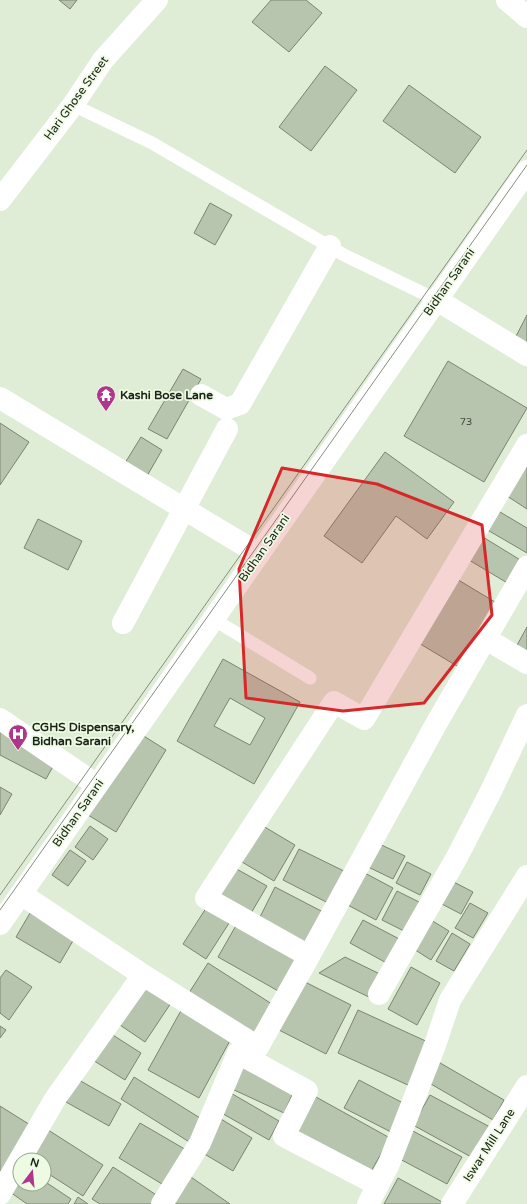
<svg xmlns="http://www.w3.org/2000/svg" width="527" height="1204" font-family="'Varela Round',sans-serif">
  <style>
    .building { fill: #b8c5ae; stroke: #7a8570; fill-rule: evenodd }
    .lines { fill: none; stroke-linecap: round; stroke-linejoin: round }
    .lane { stroke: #fff; stroke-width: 13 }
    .street { stroke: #fff; stroke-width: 22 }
    .secondary { stroke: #fff; stroke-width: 22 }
    .tram { stroke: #868f7f; stroke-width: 1 }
    .marked { fill: #d62828; fill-opacity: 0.2; stroke: #d62828; stroke-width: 3; stroke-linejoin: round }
    .labels { text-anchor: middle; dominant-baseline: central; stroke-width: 3.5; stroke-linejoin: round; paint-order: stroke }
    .number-label { font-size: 10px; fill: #444b3f }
    .street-label { font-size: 12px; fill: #1d221a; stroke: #eefbe3 }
    .poi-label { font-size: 12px; font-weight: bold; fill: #1d221a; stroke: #eefbe3; text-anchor: start }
  </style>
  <rect width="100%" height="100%" fill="#e0edd6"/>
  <path class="building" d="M59,0H77L70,9Z
    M271,0H306L322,13L289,52L252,22Z
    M325,66L357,90L311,151L279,127Z
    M409,85L481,137L455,173L383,121Z
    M210,203L232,215L215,245L194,233Z
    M527,315V349L513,342Z
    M448,361L527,408L484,482L404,436Z
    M183,369L201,379L167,439L148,429Z
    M0,423L29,442L0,485Z
    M141,437L162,450L147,476L125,463Z
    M385,452L454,502L427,539L396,516L362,563L324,536Z
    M527,465V509L507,496Z
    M495,509L527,528V553L484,528Z
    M38,519L82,541L68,570L24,548Z
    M478,534L522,561L509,584L464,557Z
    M455,578L500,605L462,669L417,642Z
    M527,627V653L516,647Z
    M223,659L300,702L254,784L177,741ZM230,698L265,718L250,745L214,726Z
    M0,732L56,761L46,779L0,755Z
    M139,733L166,750L116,832L88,815Z
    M0,787L12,794L0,815Z
    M90,826L108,839L93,860L75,847Z
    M263,826L295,845L274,881L242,862Z
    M375,842L405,856L393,879L364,865Z
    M299,849L350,874L334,906L283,880Z
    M70,850L86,861L68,886L52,875Z
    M407,862L431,874L420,895L396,883Z
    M233,867L267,886L250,915L217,896Z
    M361,871L393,888L376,920L344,903Z
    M450,880L473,892L461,914L438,902Z
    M275,887L325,913L308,947L258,921Z
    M397,891L425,905L410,934L382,920Z
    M470,903L488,913L473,938L455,928Z
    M208,905L231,920L206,959L183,944Z
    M30,913L74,939L60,963L16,937Z
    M426,917L449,931L431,960L409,946Z
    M363,920L405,942L392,966L350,943Z
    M238,922L300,958L280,992L218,957Z
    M452,933L470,944L454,971L436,961Z
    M345,957L384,976L373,999L319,973Z
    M208,963L275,1006L254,1039L187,996Z
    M411,967L440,983L417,1025L388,1009Z
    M6,970L32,987L9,1020L0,1013V978Z
    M303,981L351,1005L326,1054L277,1029Z
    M143,984L171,1003L145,1042L117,1023Z
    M183,1007L233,1035L199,1098L148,1070Z
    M358,1010L430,1043L410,1086L338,1053Z
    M0,1026L6,1030L0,1038Z
    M108,1032L141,1053L125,1080L91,1059Z
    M435,1060L504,1100L493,1120L424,1080Z
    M244,1064L295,1088L284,1113L232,1089Z
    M134,1077L205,1121L191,1143L121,1099Z
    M79,1080L121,1104L109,1126L66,1102Z
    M359,1080L405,1104L391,1132L344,1108Z
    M229,1092L279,1121L269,1140L218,1111Z
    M430,1095L490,1127L473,1158L413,1125Z
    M316,1097L390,1138L369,1175L295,1134Z
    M0,1106L35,1128L0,1182Z
    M221,1119L252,1138L233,1171L201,1152Z
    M140,1123L188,1151L167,1187L119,1158Z
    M45,1128L103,1165L83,1196L44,1171V1160H27Z
    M411,1130L462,1157L447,1184L396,1157Z
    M113,1167L158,1196L152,1204H100L92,1199Z
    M188,1175L230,1204H168Z
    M20,1176V1184H44V1181L71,1199L68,1204H27L10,1192Z
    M398,1178L444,1203V1204H384Z
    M78,1197L88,1204H74Z"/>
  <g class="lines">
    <path class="lane" d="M73,105L152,143L344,255L437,300
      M213,619L310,678"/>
    <path class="street" d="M507,0L527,17
      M0,200L73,105L103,60L157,0
      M437,300L527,355
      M201,395L226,409L240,404L330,246
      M0,398L259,554
      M123,623L227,429
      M486,639L527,663
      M0,719L97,785
      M21,894L143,975L258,1047
      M309,956L206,898L334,702L364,719L527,445
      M379,994L457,857L490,793L527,715
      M238,1053L307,1091L284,1136L378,1185
      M0,1194L55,1099L143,975
      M162,1204L200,1143L238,1053L258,1047L309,956L436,724L527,567
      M368,1204L388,1166L435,1045L450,1000L527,876
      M452,1204L527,1086"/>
    <path class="secondary" d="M0,924L527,171"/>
    <path class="tram" d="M0,895L527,150
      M0,910L527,165"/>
  </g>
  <path class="marked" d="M282,468L377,484L482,525L492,615L424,703L343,711L246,698L239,569Z"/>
  <defs>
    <g id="temple-pin" transform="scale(1)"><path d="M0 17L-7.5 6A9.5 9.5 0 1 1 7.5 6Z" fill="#ae368c" stroke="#eefbe3"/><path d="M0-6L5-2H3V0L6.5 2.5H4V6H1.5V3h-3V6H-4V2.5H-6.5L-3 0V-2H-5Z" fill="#fff"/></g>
    <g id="hospital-pin" transform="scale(1)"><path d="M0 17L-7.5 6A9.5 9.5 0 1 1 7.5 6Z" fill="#ae368c" stroke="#eefbe3"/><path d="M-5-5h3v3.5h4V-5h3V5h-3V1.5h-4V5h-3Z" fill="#fff"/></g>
  </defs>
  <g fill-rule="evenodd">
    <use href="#temple-pin" x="106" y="395"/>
    <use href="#hospital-pin" x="18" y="734"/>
  </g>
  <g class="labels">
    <g class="number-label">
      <text x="466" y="422">73</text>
    </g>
    <g class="street-label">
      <text transform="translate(76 98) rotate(-54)">Hari Ghose Street</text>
      <text transform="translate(449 282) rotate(-55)">Bidhan Sarani</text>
      <text transform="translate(264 548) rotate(-55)">Bidhan Sarani</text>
      <text transform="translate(78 813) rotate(-55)">Bidhan Sarani</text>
      <text transform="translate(489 1145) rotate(-57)">Iswar Mill Lane</text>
    </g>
    <g class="poi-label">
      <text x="120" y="395">Kashi Bose Lane</text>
      <text x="32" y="727">CGHS Dispensary,<tspan x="32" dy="14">Bidhan Sarani</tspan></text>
    </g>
  </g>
  <g transform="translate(32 1172) rotate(16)"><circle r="19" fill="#eefbe3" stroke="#9aa493"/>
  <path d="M0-3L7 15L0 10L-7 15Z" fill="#ae368c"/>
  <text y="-6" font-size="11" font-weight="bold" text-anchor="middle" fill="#1d221a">N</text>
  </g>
</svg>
